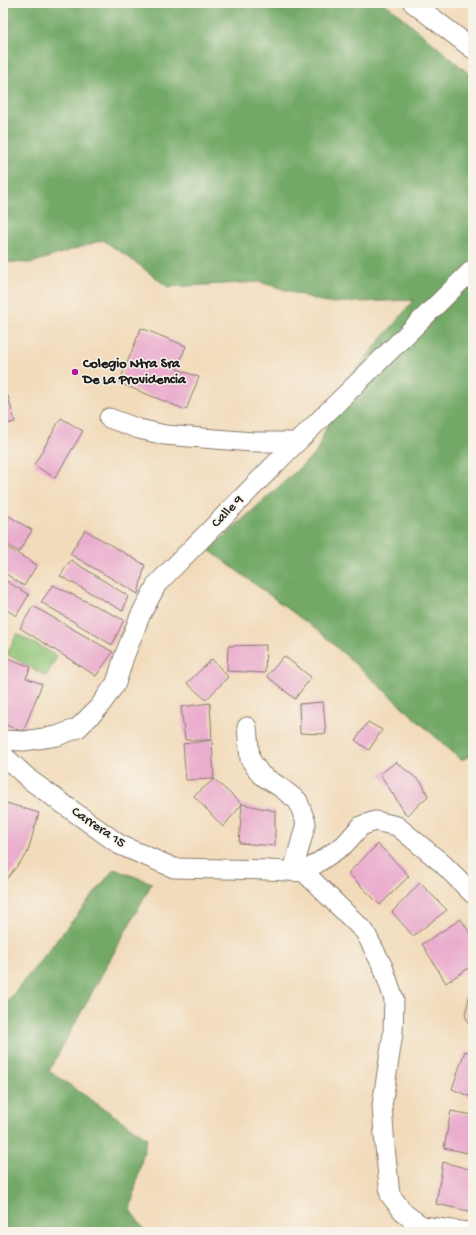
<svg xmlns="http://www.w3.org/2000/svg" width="476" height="1235" font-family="'Gochi Hand',sans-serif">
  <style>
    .green { fill: #8dc375; stroke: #547048 }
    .forest { fill: #72a966; stroke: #476241 }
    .building { fill: #eaadcd }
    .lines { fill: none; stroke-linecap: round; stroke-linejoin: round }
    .minor-casing { stroke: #877c6c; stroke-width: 21 }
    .minor { stroke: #fff; stroke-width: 19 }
    .poi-dot { fill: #b5179e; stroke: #f7f3e8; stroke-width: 1.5 }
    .labels { text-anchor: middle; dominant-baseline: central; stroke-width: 3; stroke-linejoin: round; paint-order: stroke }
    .poi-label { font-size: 14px; font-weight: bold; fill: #1c1c1c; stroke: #f7f3e8; text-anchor: start }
    .street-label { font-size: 14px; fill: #1c1c1c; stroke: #f7f3e8 }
  </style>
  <rect width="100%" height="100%" fill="#f7f3e8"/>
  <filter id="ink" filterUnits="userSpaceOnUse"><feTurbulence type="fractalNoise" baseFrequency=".025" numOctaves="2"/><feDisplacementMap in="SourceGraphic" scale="8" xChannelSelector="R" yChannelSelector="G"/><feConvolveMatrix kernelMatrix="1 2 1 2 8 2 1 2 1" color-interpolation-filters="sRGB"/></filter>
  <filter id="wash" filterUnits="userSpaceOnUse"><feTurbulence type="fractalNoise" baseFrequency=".012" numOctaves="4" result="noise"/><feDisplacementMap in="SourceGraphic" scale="16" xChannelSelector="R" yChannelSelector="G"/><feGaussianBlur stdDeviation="0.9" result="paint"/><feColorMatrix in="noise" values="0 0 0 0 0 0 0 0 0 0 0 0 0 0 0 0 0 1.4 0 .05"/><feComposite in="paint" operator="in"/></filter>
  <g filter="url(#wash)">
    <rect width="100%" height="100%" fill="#f2dbbb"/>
    <path class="green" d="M17,634L57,656L46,676L7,654Z"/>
    <path class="forest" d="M3,3H385L473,77V755L461,760L322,634L209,550L316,453L344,384L414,300L327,303L260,282L168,287L131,259L103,240L31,263L3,262Z
      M114,869L152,883L49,1071L147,1138L130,1210L146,1232H3V1007Z"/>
    <g id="blocks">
      <path class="building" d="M141,328L186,346L177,369L199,377L186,410L119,383Z
        M3,392L8,396L15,422L3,425Z
        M61,418L83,431L55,478L34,465Z
        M4,513L32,530L19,552L3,542V516Z
        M85,530L145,565L138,594L70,554Z
        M3,545L37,565L24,586L3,572Z
        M71,560L128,596L123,611L60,576Z
        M3,579L29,595L16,616L3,607Z
        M53,585L124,620L112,645L41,602Z
        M33,606L113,652L96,676L20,628Z
        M266,645L265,673L227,671L228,646Z
        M3,656L31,667L26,678L42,684L23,732L3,724Z
        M284,656L311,677L295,699L267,676Z
        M212,659L228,677L206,700L187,683Z
        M323,702L326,734L300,733L299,704Z
        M210,703L212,740H185L181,707Z
        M368,722L382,730L369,750L355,740Z
        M212,740L214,779L186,780L183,744Z
        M396,762L422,783L428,796L407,816L380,774Z
        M214,779L242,804L275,811V846L239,843L242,804L223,827L194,796Z
        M3,802L39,813L27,854L3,883Z
        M378,844L409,876L380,905L348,873Z
        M420,883L447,910L413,936L392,912Z
        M461,919L473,938V965L446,983L422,944Z
        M470,993H473V1034L465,1015Z
        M465,1051L473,1054V1098L452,1089Z
        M451,1111L473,1115V1154L444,1148Z
        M443,1162L473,1170V1212L436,1204Z"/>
    </g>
  </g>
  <g filter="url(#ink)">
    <use href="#blocks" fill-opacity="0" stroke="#877c6c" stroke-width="1"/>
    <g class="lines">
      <g class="minor-casing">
        <path id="minor" d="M413,3L473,49
          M109,418L139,429L165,435L253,442H297
          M247,727L250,759L261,775L280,787L298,801L306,823L293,871
          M3,740L24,741L57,736L78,728L99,707L116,683L124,657L140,616L157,584L286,453L473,269
          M3,755L30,780L120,845L174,868L268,870L304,872
          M304,872L365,932L383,967L394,999L393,1033L382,1106L385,1147L390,1195L405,1214L422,1226L467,1232
          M304,872L344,845L361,826L375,821L397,826L443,864L473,894"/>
      </g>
      <use href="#minor" class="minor"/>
    </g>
  </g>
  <circle class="poi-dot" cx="75" cy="372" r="4"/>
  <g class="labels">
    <g class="poi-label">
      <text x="83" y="364">Colegio Ntra Sra<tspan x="83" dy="16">De La Providencia</tspan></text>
    </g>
    <g class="street-label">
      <text transform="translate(228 512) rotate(-46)">Calle 9</text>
      <text transform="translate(98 828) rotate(34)">Carrera 15</text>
    </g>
  </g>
  <rect width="476" height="1235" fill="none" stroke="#f7f3e8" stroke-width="16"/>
</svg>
